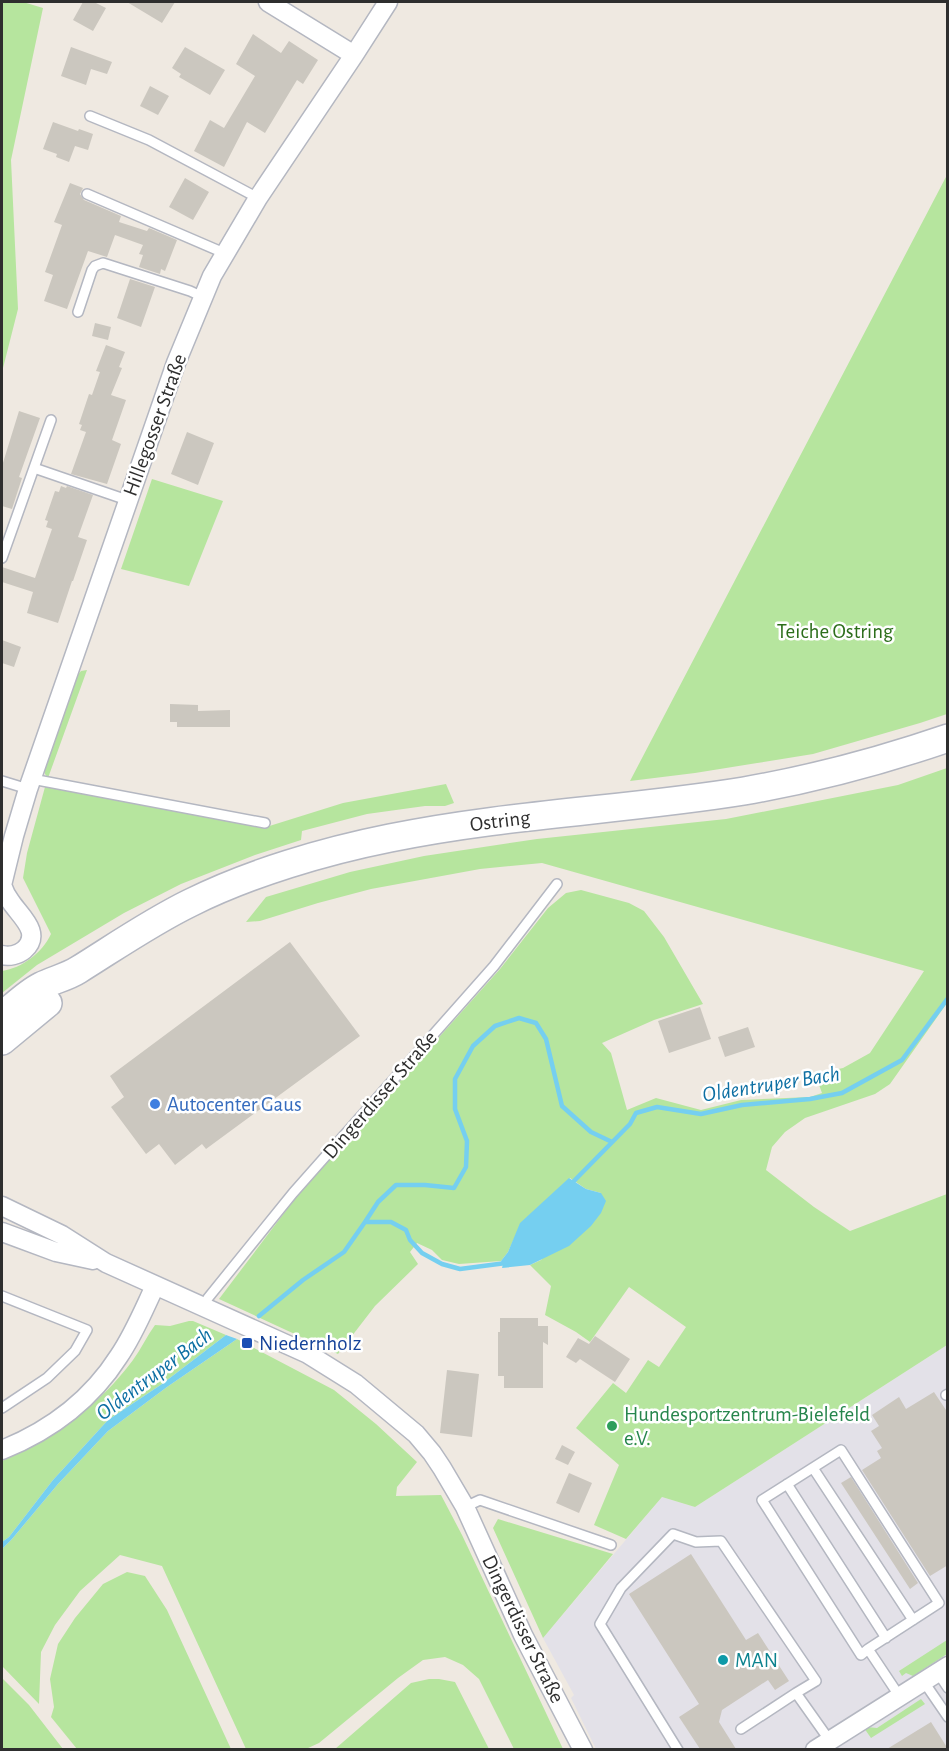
<svg xmlns="http://www.w3.org/2000/svg" width="949" height="1751" font-family="'Alegreya Sans',sans-serif">
  <style>
    .industrial { fill: #e3e1e8 }
    .green { fill: #b6e59e }
    .water { fill: #75cff0 }
    .lines { fill: none; stroke-linecap: round; stroke-linejoin: round }
    .stream { stroke: #75cff0; stroke-width: 4.5 }
    .building { fill: #cbc7bf }
    .service-casing { stroke: #b4b7c1; stroke-width: 12 }
    .minor-casing { stroke: #b4b7c1; stroke-width: 21 }
    .secondary-casing { stroke: #b4b7c1; stroke-width: 30 }
    .service { stroke: #fff; stroke-width: 9 }
    .minor { stroke: #fff; stroke-width: 18 }
    .secondary { stroke: #fff; stroke-width: 27 }
    .shop-dot { fill: #3f7fe0; stroke: #fff; stroke-width: 2 }
    .transit-dot { fill: #1a4fb4; stroke: #fff; stroke-width: 2 }
    .leisure-dot { fill: #2e9e5b; stroke: #fff; stroke-width: 2 }
    .culture-dot { fill: #0f9aa8; stroke: #fff; stroke-width: 2 }
    .labels { text-anchor: middle; dominant-baseline: central; stroke-width: 5; stroke-linejoin: round; paint-order: stroke }
    .street-label { font-size: 21px; fill: #2e2e2e; stroke: #fff }
    .park-label { font-size: 21px; fill: #2c6e1b; stroke: #fff }
    .shop-label { font-size: 21px; fill: #366cbe; stroke: #fff; text-anchor: start }
    .transit-label { font-size: 21px; fill: #164399; stroke: #fff; text-anchor: start }
    .leisure-label { font-size: 21px; fill: #27864d; stroke: #fff; text-anchor: start }
    .culture-label { font-size: 21px; fill: #0d838f; stroke: #fff; text-anchor: start }
    .water-label { font-size: 22px; font-style: italic; fill: #0d6fa3; stroke: #fff }
  </style>
  <rect width="100%" height="100%" fill="#efe9e1"/>
  <path class="industrial" d="M947,1345V1749H596L571,1698L574,1695L543,1638L662,1497L695,1507Z"/>
  <path class="green" d="M2,2H23L43,8L11,160L18,309L2,372Z
    M947,175V714L920,723L813,754L695,773L630,781Z
    M152,479L223,501L189,586L121,569Z
    M87,670L48,778L45,774L44,766L76,677L81,671Z
    M947,768V1003L890,1084L875,1094L805,1118L785,1132L772,1147L766,1170L814,1207L850,1231L947,1194V1345L695,1507L662,1497L626,1539L594,1525L619,1465L576,1428L613,1383L626,1393L648,1360L659,1367L686,1327L629,1287L590,1342L576,1332L545,1315L551,1286L530,1265L541,1260L601,1193L586,1189L570,1178L521,1223L508,1252L501,1261L459,1264L442,1260L432,1250L417,1243L410,1252L418,1264L375,1306L338,1354L219,1299L297,1196L500,969L548,908L566,893L581,890L629,903L644,911L664,937L703,1004L654,1020L602,1043L611,1053L627,1110L656,1098L701,1110L741,1100L810,1097L822,1093L815,1074L843,1068L870,1053L924,971L542,863L480,869L371,889L318,903L260,921L246,922L266,897L350,872L424,856L537,839L726,819L898,785Z
    M446,784L454,803L445,806H425L367,814L302,831L301,840L255,855L181,884L124,913L37,965L2,993V971C22,968 42,953 51,934L23,878L27,853L45,787L263,828L343,803Z
    M189,1321H193L226,1335L162,1384L108,1420L53,1480L9,1537L2,1542V1461C52,1439 100,1405 133,1360C141,1349 147,1336 155,1325L170,1326Z
    M237,1339L334,1390L376,1424L417,1462L397,1487L396,1496L441,1495L462,1535L563,1749H514L479,1679L463,1665L445,1657L423,1660L398,1678L319,1743L306,1749H246L162,1566L120,1555L80,1591L55,1625L41,1652L39,1704L2,1666V1549L12,1539L58,1484L108,1431L167,1387Z
    M498,1519L613,1554L543,1638L493,1528Z
    M127,1572L145,1576L167,1610L231,1749H77L51,1717L54,1707L50,1679L58,1644L75,1618L103,1584Z
    M947,1640V1654L913,1676L906,1673L902,1676L899,1671Z
    M2,1678L29,1705L63,1749H2Z
    M429,1679H439L455,1682L489,1749H335L411,1683Z
    M921,1699L925,1704L871,1738L864,1728L867,1727L877,1728Z"/>
  <path class="water" d="M569,1178L586,1189L601,1193L606,1201L601,1213L591,1226L569,1246L530,1265L502,1268L503,1264L501,1261L508,1252L520,1223Z
    M226,1335L237,1339L167,1387L108,1431L58,1484L12,1539L2,1549V1542L9,1537L53,1480L108,1420L162,1384Z"/>
  <g class="lines">
    <path class="stream" d="M571,1184L630,1124L636,1113L657,1107L701,1114L742,1105L810,1099L842,1093L902,1060L948,998
      M365,1222L378,1202L396,1185H425L454,1188L466,1167L467,1141L455,1109V1079L473,1046L495,1026L519,1018L536,1023L546,1039L562,1106L591,1132L612,1142
      M259,1316L303,1280L344,1252L365,1222H391L406,1230L410,1240L422,1253L442,1264L460,1269L506,1263"/>
  </g>
  <path class="building" d="M83,2H94L106,8L93,31L73,20Z
    M127,2H175L162,23Z
    M253,34L281,53L289,41L318,60L303,84L297,80L265,133L247,122L224,167L194,151L210,120L224,128L255,76L236,64Z
    M71,47L112,62L107,74L91,69L86,85L61,76Z
    M185,47L225,70L210,95L179,77L181,74L172,68Z
    M150,86L169,96L158,115L140,106Z
    M53,122L78,131L79,129L93,134L88,150L75,146L69,162L56,157L57,154L43,149Z
    M185,178L209,192L193,220L169,207Z
    M70,183L83,188L80,194L84,200L121,216L119,222L147,231L149,228L177,240L165,271L161,269L160,274L139,267L143,255L139,254L143,245L115,235L107,257L88,251L67,309L44,301L53,275L45,272L62,225L54,222Z
    M130,279L155,287L141,327L117,318Z
    M95,323L111,327L108,340L92,336Z
    M106,345L125,352L119,367L122,368L111,395L126,400L112,440L121,444L107,484L71,474L86,432L80,430L82,425L79,424L89,394L92,395L100,372L96,371Z
    M19,411L40,418L19,477L22,478L12,509L2,506V466Z
    M187,432L214,443L198,485L171,474Z
    M61,486L66,488L67,486L93,495L78,537L87,540L73,581H72L58,623L27,613L33,592L2,582V567L35,578L52,529L46,527L48,521L45,520L55,491L59,492Z
    M2,640L21,647L14,667L2,663Z
    M170,704L198,705V711L230,710V727H177V722H170Z
    M290,942L360,1036L206,1149L202,1144L175,1165L159,1144L146,1154L111,1107L124,1097L110,1076Z
    M700,1007L711,1039L669,1053L658,1021Z
    M748,1027L755,1047L725,1057L718,1037Z
    M500,1318H538V1326H548V1345L543,1342V1388H504V1376H498V1332H500Z
    M595,1336L630,1359L615,1382L580,1359L576,1363L566,1357L578,1338L589,1344Z
    M447,1370L479,1374L472,1437L440,1433Z
    M934,1392L948,1413V1565L930,1576L862,1470L881,1458L877,1451L882,1448L871,1431L879,1426L872,1415L899,1397L906,1409Z
    M562,1445L575,1452L568,1465L555,1459Z
    M569,1473L592,1483L579,1513L556,1503Z
    M851,1477L918,1583L910,1589L841,1483Z
    M691,1554L746,1640L758,1633L789,1681L775,1690L768,1680L722,1710L719,1722L736,1749H700L679,1717L699,1704L629,1594Z
    M931,1722L948,1749H887Z"/>
  <g class="lines">
    <g class="service-casing">
      <path id="service" d="M90,116L149,140L258,198
        M87,194L224,253
        M78,312L92,270L95,266L103,263L190,291L203,297
        M34,468L127,500
        M2,558L51,420
        M32,779L265,823
        M2,781L28,789
        M2,1296L87,1330L75,1351L47,1378L2,1408
        M203,1308L208,1298L293,1193L494,966L557,884
        M946,1395L948,1394
        M813,1468L913,1620
        M787,1484L886,1638
        M465,1507L480,1500L611,1545
        M868,1649L861,1655L762,1500L841,1450L939,1603L868,1649L900,1697
        M938,1673L948,1688
        M924,1682L948,1717
        M741,1729L796,1693
        M678,1750L600,1624L621,1588L673,1534L696,1542L721,1541L816,1681L796,1693L830,1741"/>
    </g>
    <g class="minor-casing">
      <path id="minor" d="M268,2L354,55
        M2,885L14,836L28,789L176,363L212,276L258,198L354,55L388,2
        M2,955C9,957 18,955 24,950C43,933 20,916 11,902C7,897 4,891 2,885
        M2,1206L62,1235L106,1263L308,1354L356,1384L416,1434L432,1453L442,1468L465,1507L523,1635L583,1750
        M2,1232L56,1252L93,1260
        M2,1450C49,1431 91,1400 119,1356C134,1334 144,1309 155,1286
        M815,1750L948,1666"/>
    </g>
    <g class="secondary-casing">
      <path id="secondary" d="M2,1016C14,1006 27,993 41,986C53,980 67,977 78,970C115,947 151,922 190,903C250,873 325,851 390,838C507,814 627,810 744,791C813,779 881,761 948,738
        M2,1041L48,1003"/>
    </g>
    <use href="#service" class="service"/>
    <use href="#minor" class="minor"/>
    <use href="#secondary" class="secondary"/>
  </g>
  <circle class="shop-dot" cx="155" cy="1104" r="6"/>
  <rect class="transit-dot" x="241" y="1337" width="12" height="12" rx="3"/>
  <circle class="leisure-dot" cx="612" cy="1426" r="6"/>
  <circle class="culture-dot" cx="723" cy="1660" r="6"/>
  <g class="labels">
    <g class="street-label">
      <text transform="translate(155 425) rotate(-70)">Hillegosser Straße</text>
      <text transform="translate(500 821) rotate(-7)">Ostring</text>
      <text transform="translate(380 1095) rotate(-49)">Dingerdisser Straße</text>
      <text transform="translate(523 1629) rotate(64)">Dingerdisser Straße</text>
    </g>
    <g class="park-label">
      <text x="835" y="631">Teiche Ostring</text>
    </g>
    <g class="shop-label">
      <text x="167" y="1104">Autocenter Gaus</text>
    </g>
    <g class="transit-label">
      <text x="259" y="1343">Niedernholz</text>
    </g>
    <g class="leisure-label">
      <text x="624" y="1414">Hundesportzentrum-Bielefeld<tspan x="624" dy="24">e.V.</tspan></text>
    </g>
    <g class="culture-label">
      <text x="735" y="1660">MAN</text>
    </g>
    <g class="water-label">
      <text transform="translate(771 1084) rotate(-9)">Oldentruper Bach</text>
      <text transform="translate(154 1374) rotate(-37)">Oldentruper Bach</text>
    </g>
  </g>
  <rect width="949" height="1751" fill="none" stroke="#2e2e2e" stroke-width="6"/>
</svg>
